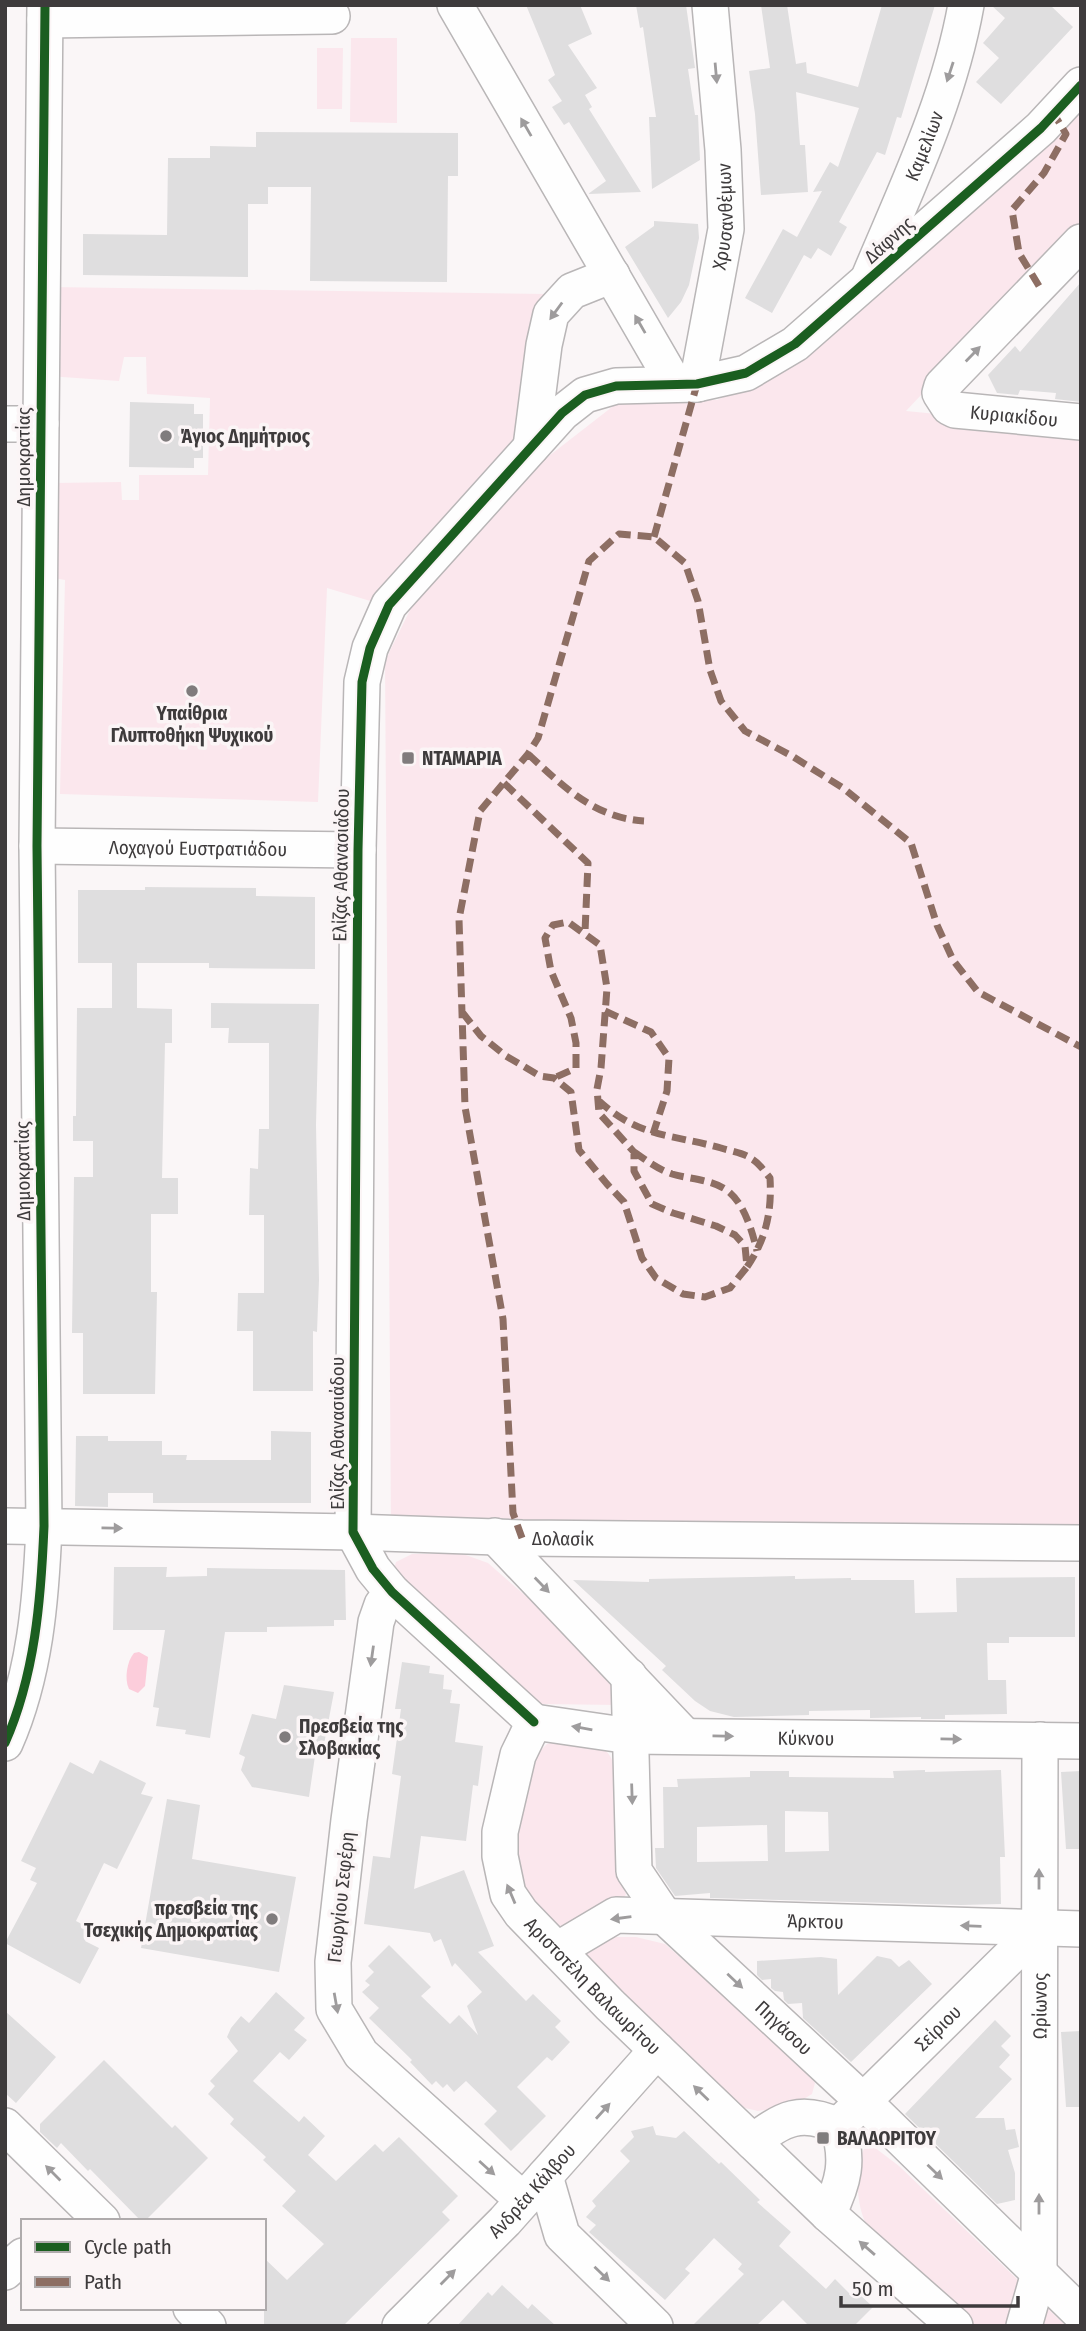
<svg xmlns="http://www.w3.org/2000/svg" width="1086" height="2331" font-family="'Fira Sans Condensed',sans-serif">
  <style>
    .green { fill: #fbe7ed }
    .water { fill: #fccddb }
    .building { fill: #dfdedf; fill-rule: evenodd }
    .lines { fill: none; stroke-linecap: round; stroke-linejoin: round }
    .minor-casing { stroke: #b9b6b7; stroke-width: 38 }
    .minor { stroke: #fefefe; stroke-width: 35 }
    .quiet { stroke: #8d6e63; stroke-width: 7; stroke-dasharray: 14 7; stroke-linecap: butt }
    .cycleway-casing { stroke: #fbf5f6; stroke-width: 13 }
    .cycleway { stroke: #1b5e20; stroke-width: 9 }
    .oneway { fill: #9e9c9d }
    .poi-dot { fill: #807c7d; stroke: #fbf5f6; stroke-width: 2.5 }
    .labels { text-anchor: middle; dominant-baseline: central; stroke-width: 7; stroke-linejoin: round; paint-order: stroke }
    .street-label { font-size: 19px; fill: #3e3b3c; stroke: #fbf5f6 }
    .poi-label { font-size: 19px; font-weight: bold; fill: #3e3b3c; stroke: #fbf5f6; text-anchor: start }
  </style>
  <rect width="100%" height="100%" fill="#faf6f7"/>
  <path class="green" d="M351,38H397V123L350,122Z
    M317,48H343L342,109H317Z
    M1081,102V225L906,411L1081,428V1527L391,1528L385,661L412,606L531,470L621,400H717L774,374L923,256L1039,147Z
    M51,287L548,294L528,438L377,603L327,588L318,802L60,794L65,580L54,578L55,483L121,482L122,500H139V475H208L210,398L147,394L146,357H124L119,381L48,376Z
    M412,1554H463L488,1563L600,1661L617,1681L619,1705L541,1704L524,1696L392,1575L396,1562Z
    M572,1739C587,1741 601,1742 610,1756C624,1779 620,1852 621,1881L626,1894L623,1901L564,1926L553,1925L522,1893L510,1829L536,1755L547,1744Z
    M606,1937H636L665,1944L803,2065L815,2083L812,2094L792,2106L758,2111L741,2107L713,2087L581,1950Z
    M874,2147L899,2166L1066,2326H972L869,2229C856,2210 854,2169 864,2149Z"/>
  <path class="water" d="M139,1652L148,1657L145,1686L138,1693L129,1689C124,1679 127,1661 134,1653Z"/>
  <path class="building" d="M526,5H580L592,34L568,45L597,88L585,95L592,107L589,109L641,192L588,194L606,181L569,122L564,125L552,107L562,101L548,80L555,75Z
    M636,5H686L695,68L688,69L695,115H698L700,160L652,189L649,117H656L643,27L640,28Z
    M761,5H787L796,64L806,62L807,73L858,87L882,5H935L901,118L897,117L885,155L877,152L839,222L847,227L831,256L818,248L811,259L804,255L772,313L745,298L783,229L797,237L822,191L813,192L830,162L838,167L859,108L796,92L800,145H805L808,192L761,195L755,114L749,71L770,68Z
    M991,5H1050L1073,27L1001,104L976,82L999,58L983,43L1005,18Z
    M256,132L458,133V176H448L447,282L310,281L311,187H268V204H248V277L83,275V234L167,235L168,158H210V146L256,147Z
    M654,221L698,224L699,238L689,285L681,302L668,318L625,247L654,226Z
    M1081,282V402L1055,399L1056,393L1020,390L1018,395L997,393L988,375L1015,346L1020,352Z
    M130,402L194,404V414H203V458H194V468L129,467Z
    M145,887L256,888V896L315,897V969L209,968V963H137V1008L172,1009V1043H165L162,1178H178V1214H151V1292H157L155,1394H83V1333H72L74,1177H93V1141H73V1116H76L77,1008H112V963H78V890H145Z
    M211,1003L319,1004L316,1125L319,1280L317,1332L313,1331V1391H253V1331H237L238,1293H264V1215H249L250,1168L258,1169L259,1129H269V1043H228L229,1028H211Z
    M271,1431L311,1432V1503H153V1493H108V1507L75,1506L76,1436H108V1441H162V1455H187L186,1460H271Z
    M114,1567H167L166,1577L207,1576V1568L345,1570L346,1620H334V1626L267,1627V1632H225L210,1738L185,1734L186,1730L156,1726L159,1708L153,1707L165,1630H113Z
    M795,1576V1579L851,1578V1580H914L915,1613L957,1612L956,1578L1075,1577V1637H1009V1643H987L988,1680H1006L1007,1714L945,1715V1719H921V1717L870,1718V1710L809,1711V1715L734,1717L710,1711L695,1701L662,1670L666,1666L573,1580L649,1582V1579Z
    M402,1662L430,1666L429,1673L444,1675L443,1689L452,1690L450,1703L460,1704L455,1742L483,1746L478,1786L473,1785L466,1841L421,1836L414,1889L464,1870L494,1946L478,1952L526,2001L533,1994L561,2021L555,2027L570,2042L552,2061L547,2057L517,2087L546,2116L511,2151L484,2124L497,2111L466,2081L454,2092L447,2084L443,2088L436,2081L432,2085L410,2062L412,2060L369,2018L379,2008L362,1992L370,1985L365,1981L374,1972L368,1966L389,1945L431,1987L421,1996L450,2024L459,2015L478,2035L467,2006L482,1992L455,1963L452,1967L441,1939L434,1942L430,1933L364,1924L373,1856L390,1858L401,1776L392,1774L401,1709H395Z
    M284,1685L334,1692L322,1755L315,1756L309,1797L252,1787L241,1770L245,1757L239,1754L252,1714L276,1719Z
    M100,1760L146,1783L141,1794L153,1797L117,1869L104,1863L76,1921L91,1929L85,1941L99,1948L80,1984L5,1943L37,1883L30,1880L36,1868L21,1861L70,1762L93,1774Z
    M925,1770V1772L1001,1770L1005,1857H1000L1001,1904L961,1905L710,1898V1893L675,1896L656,1868L655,1848H664L663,1787H678L677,1779L750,1777V1771H789V1777L894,1778L893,1771ZM785,1811L828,1812L829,1851L785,1852ZM767,1825L768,1861L697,1862V1827Z
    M1081,1771V1849H1066L1061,1772Z
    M167,1799L200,1805L192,1859L296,1877L279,1972L141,1948Z
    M877,1956L891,1959L899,1967L909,1960L932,1984L851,2062L803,2018L802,2003L788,2004L784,2000L783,1992L775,1991L771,1988V1979L762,1980L757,1975V1961L821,1957L837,1959L838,1995Z
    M276,1992L305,2018L294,2030L307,2040L289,2060L280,2052L253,2081L299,2122L304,2116L325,2136L308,2155L336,2181L375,2144L383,2152L399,2137L458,2196L442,2212L450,2220L343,2326H264V2258L287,2280L324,2244L282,2206L296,2191L263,2160L266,2157L230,2124L234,2119L208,2094L215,2086L210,2081L238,2051L227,2037L231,2028L241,2016L249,2023Z
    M5,2011L56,2057L16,2103L5,2093Z
    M995,2020L1011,2036L1001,2046L1010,2055L999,2067L1012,2079L975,2118H1004L1006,2130L1015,2129L1019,2147L1008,2150L1015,2173V2200L997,2204L905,2114Z
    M1081,2031V2107H1066L1061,2032Z
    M104,2060L172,2128L175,2125L208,2158L145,2221H141L90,2169L88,2171L61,2143L57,2148L40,2132V2124Z
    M653,2126L656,2135L676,2138L684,2131L719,2164L721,2162L760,2200L757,2202L791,2232L779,2246L826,2289L835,2279L854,2298L858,2293L873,2307L854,2326H809L783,2300L756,2326H692L744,2274L738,2269L742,2264L714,2238L685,2269L690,2273L665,2300L589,2232L596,2225L586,2217L596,2206L592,2201L630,2161L620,2151L634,2137L631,2131Z
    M502,2285L528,2309L532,2304L556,2326H457L488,2292L492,2296Z"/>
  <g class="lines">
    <g class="minor-casing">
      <g id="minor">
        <path d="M455,5L674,383"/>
        <path d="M45,20L332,16"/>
        <path id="s1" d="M1081,242L942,386L940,393L949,407L955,410L1081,422"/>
        <path id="s2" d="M870,275C907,187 949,100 966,5"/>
        <path id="s3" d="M697,384L726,229L723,150L710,5"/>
        <path d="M5,424H41"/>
        <path d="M531,447L544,345L551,314L572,291L612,275"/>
        <path id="s4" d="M37,846L358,850"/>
        <path id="s5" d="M5,1526L353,1532L522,1538L1081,1543"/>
        <path d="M495,1536L684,1735"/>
        <path d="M392,1592L382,1605L376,1622L349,1820L333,1962L334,2009L361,2054L523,2200"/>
        <path id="s6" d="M629,1676L634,1871L665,1917L863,2101L1081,2314"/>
        <path d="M534,1722L392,1592L373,1569L353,1532L358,850L362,682L370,648L389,605L562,413L585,395L616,386L697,384L746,373L795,344L1041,128L1081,85"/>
        <path id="s7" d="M534,1722L518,1755L500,1832V1856L508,1894L521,1913L610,2005L753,2142L828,2214L955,2326"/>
        <path id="s8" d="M534,1722L630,1736L1081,1741"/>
        <path d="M5,1743C35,1675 41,1600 44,1526L37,846L45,5"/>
        <path id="s9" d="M557,1950L616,1915L1081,1929"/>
        <path d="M5,2126L102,2221"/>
        <path id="s10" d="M838,2126L1039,1928"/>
        <path d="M753,2142C782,2118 802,2109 838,2126C849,2160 844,2182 828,2214"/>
        <path d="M545,2176L562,2235L655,2326"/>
        <path d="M5,2272L23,2256"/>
        <path d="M191,2308L208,2326"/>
        <path id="s11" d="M400,2326L505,2221L657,2050"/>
        <path id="s12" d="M1024,2326L1039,2273L1040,1740"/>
      </g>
    </g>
    <use href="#minor" class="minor"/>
    <path class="quiet" d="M1039,286L1019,253L1012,210L1044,173L1066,134L1054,114
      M654,537L697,384
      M528,754C563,786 594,818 644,821
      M504,783L588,863L585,932
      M605,1011L651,1032L669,1058L667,1091L653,1134
      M462,1012L481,1036L506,1056L540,1076L554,1078L571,1092L579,1150L607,1184L624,1202L642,1258L656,1278L683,1294L705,1297L730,1288L747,1267L745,1246L735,1235L716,1226L673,1213L652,1204L634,1171V1152L599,1113L597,1089L601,1068L607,988L600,945L568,922L553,925L545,938L551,971L571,1018L576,1043V1068L554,1078
      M598,1100C639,1138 671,1134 721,1148C730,1151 744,1153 752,1159C759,1163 765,1172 770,1178C772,1212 766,1239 747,1267
      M634,1152C646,1160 657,1169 672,1174C689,1179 709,1179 725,1189C744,1201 752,1231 757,1251
      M522,1538L513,1513L503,1319L465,1107L459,919L480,811L528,754L538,738L589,561L619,534L654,537L685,563L698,601L710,670L721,701L745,731L792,756L843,788L911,843L937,925L953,960L978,992L1081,1047"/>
    <g class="cycleway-casing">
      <path id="cycleway" d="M534,1722L392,1592L373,1569L353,1532L358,850L362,682L370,648L389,605L562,413L585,395L616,386L697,384L746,373L795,344L1041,128L1081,85
        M5,1743C35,1675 41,1600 44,1526L37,846L45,5"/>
    </g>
    <use href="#cycleway" class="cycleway"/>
  </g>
  <defs><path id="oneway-solid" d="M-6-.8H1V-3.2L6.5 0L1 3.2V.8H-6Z" transform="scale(1.75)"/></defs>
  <g class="oneway">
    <use href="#oneway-solid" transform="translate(950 72) rotate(108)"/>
    <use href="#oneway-solid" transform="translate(716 73) rotate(85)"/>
    <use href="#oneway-solid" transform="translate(526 127) rotate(-120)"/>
    <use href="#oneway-solid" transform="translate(556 311) rotate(126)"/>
    <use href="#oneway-solid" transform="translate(640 324) rotate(-120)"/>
    <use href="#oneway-solid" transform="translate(973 354) rotate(-46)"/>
    <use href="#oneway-solid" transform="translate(112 1528) rotate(1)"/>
    <use href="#oneway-solid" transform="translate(542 1585) rotate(46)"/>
    <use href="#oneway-solid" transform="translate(372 1656) rotate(98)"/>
    <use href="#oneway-solid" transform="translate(582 1728) rotate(-170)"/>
    <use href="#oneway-solid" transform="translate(723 1736) rotate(1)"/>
    <use href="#oneway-solid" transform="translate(951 1739) rotate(1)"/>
    <use href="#oneway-solid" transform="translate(632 1794) rotate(88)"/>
    <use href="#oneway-solid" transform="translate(1039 1879) rotate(-90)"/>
    <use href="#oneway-solid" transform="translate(511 1894) rotate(-113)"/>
    <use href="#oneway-solid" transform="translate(621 1918) rotate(172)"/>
    <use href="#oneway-solid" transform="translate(971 1926) rotate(-178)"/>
    <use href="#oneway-solid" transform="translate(735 1981) rotate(43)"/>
    <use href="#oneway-solid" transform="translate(336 2003) rotate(80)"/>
    <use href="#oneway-solid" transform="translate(701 2093) rotate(-136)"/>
    <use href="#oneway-solid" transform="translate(603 2111) rotate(-48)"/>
    <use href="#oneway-solid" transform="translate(487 2168) rotate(42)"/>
    <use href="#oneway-solid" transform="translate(935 2172) rotate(44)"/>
    <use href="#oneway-solid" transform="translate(53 2173) rotate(-135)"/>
    <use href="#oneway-solid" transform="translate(1039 2204) rotate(-90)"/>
    <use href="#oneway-solid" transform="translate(867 2248) rotate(-139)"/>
    <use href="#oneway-solid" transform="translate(602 2274) rotate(44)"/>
    <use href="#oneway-solid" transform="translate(448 2277) rotate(-45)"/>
  </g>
  <g class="poi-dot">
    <circle cx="166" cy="436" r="7"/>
    <circle cx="192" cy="691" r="7"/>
    <rect x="401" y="751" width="14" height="14" rx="3.5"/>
    <circle cx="285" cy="1737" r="7"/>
    <circle cx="272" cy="1919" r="7"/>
    <rect x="816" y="2131" width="14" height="14" rx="3.5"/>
  </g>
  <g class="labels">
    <g class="street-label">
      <text stroke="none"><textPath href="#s2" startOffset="140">Καμελίων</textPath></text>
      <text stroke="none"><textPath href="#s3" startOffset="170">Χρυσανθέμων</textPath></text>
      <text transform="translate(889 240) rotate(-42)">Δάφνης</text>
      <text stroke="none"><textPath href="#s1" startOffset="290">Κυριακίδου</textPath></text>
      <text transform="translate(23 457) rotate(-90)">Δημοκρατίας</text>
      <text stroke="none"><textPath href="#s4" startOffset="161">Λοχαγού Ευστρατιάδου</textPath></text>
      <text transform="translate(341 865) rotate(-89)">Ελίζας Αθανασιάδου</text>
      <text transform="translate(23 1171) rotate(-91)">Δημοκρατίας</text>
      <text transform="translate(337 1433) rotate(-90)">Ελίζας Αθανασιάδου</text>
      <text stroke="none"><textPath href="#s5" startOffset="558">Δολασίκ</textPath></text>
      <text stroke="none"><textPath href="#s8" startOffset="273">Κύκνου</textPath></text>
      <text transform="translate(341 1897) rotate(-84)">Γεωργίου Σεφέρη</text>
      <text stroke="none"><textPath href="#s9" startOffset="268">Άρκτου</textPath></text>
      <text stroke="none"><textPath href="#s7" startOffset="304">Αριστοτέλη Βαλαωρίτου</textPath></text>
      <text stroke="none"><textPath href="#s12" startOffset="322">Ωρίωνος</textPath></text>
      <text stroke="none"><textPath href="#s6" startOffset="413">Πηγάσου</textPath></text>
      <text stroke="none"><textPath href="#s10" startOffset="140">Σείριου</textPath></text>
      <text stroke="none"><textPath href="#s11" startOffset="189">Ανδρέα Κάλβου</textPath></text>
    </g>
    <g class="poi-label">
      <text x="180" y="436">Άγιος Δημήτριος</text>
      <text x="192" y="713" text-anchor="middle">Υπαίθρια<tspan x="192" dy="22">Γλυπτοθήκη Ψυχικού</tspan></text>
      <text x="422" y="758">ΝΤΑΜΑΡΙΑ</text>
      <text x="299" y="1726">Πρεσβεία της<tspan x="299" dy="22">Σλοβακίας</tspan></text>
      <text x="258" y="1908" text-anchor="end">πρεσβεία της<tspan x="258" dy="22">Τσεχικής Δημοκρατίας</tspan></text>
      <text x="837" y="2138">ΒΑΛΑΩΡΙΤΟΥ</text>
    </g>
  </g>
  <rect width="1086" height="2331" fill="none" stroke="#3e3b3c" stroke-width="14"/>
  <rect x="21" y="2219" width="245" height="91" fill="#fbf5f6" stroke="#afabac" stroke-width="2"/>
  <rect x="35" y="2242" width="35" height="10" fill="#1b5e20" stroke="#afabac" stroke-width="2"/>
  <text x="84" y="2254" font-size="21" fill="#3e3b3c">Cycle path</text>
  <rect x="35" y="2277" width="35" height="10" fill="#8d6e63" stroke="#afabac" stroke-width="2"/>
  <text x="84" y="2289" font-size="21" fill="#3e3b3c">Path</text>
  <path d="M841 2296v10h177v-10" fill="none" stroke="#3e3b3c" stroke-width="3.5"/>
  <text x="852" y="2296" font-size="21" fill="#3e3b3c" stroke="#fbf5f6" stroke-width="5" paint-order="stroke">50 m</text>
</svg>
